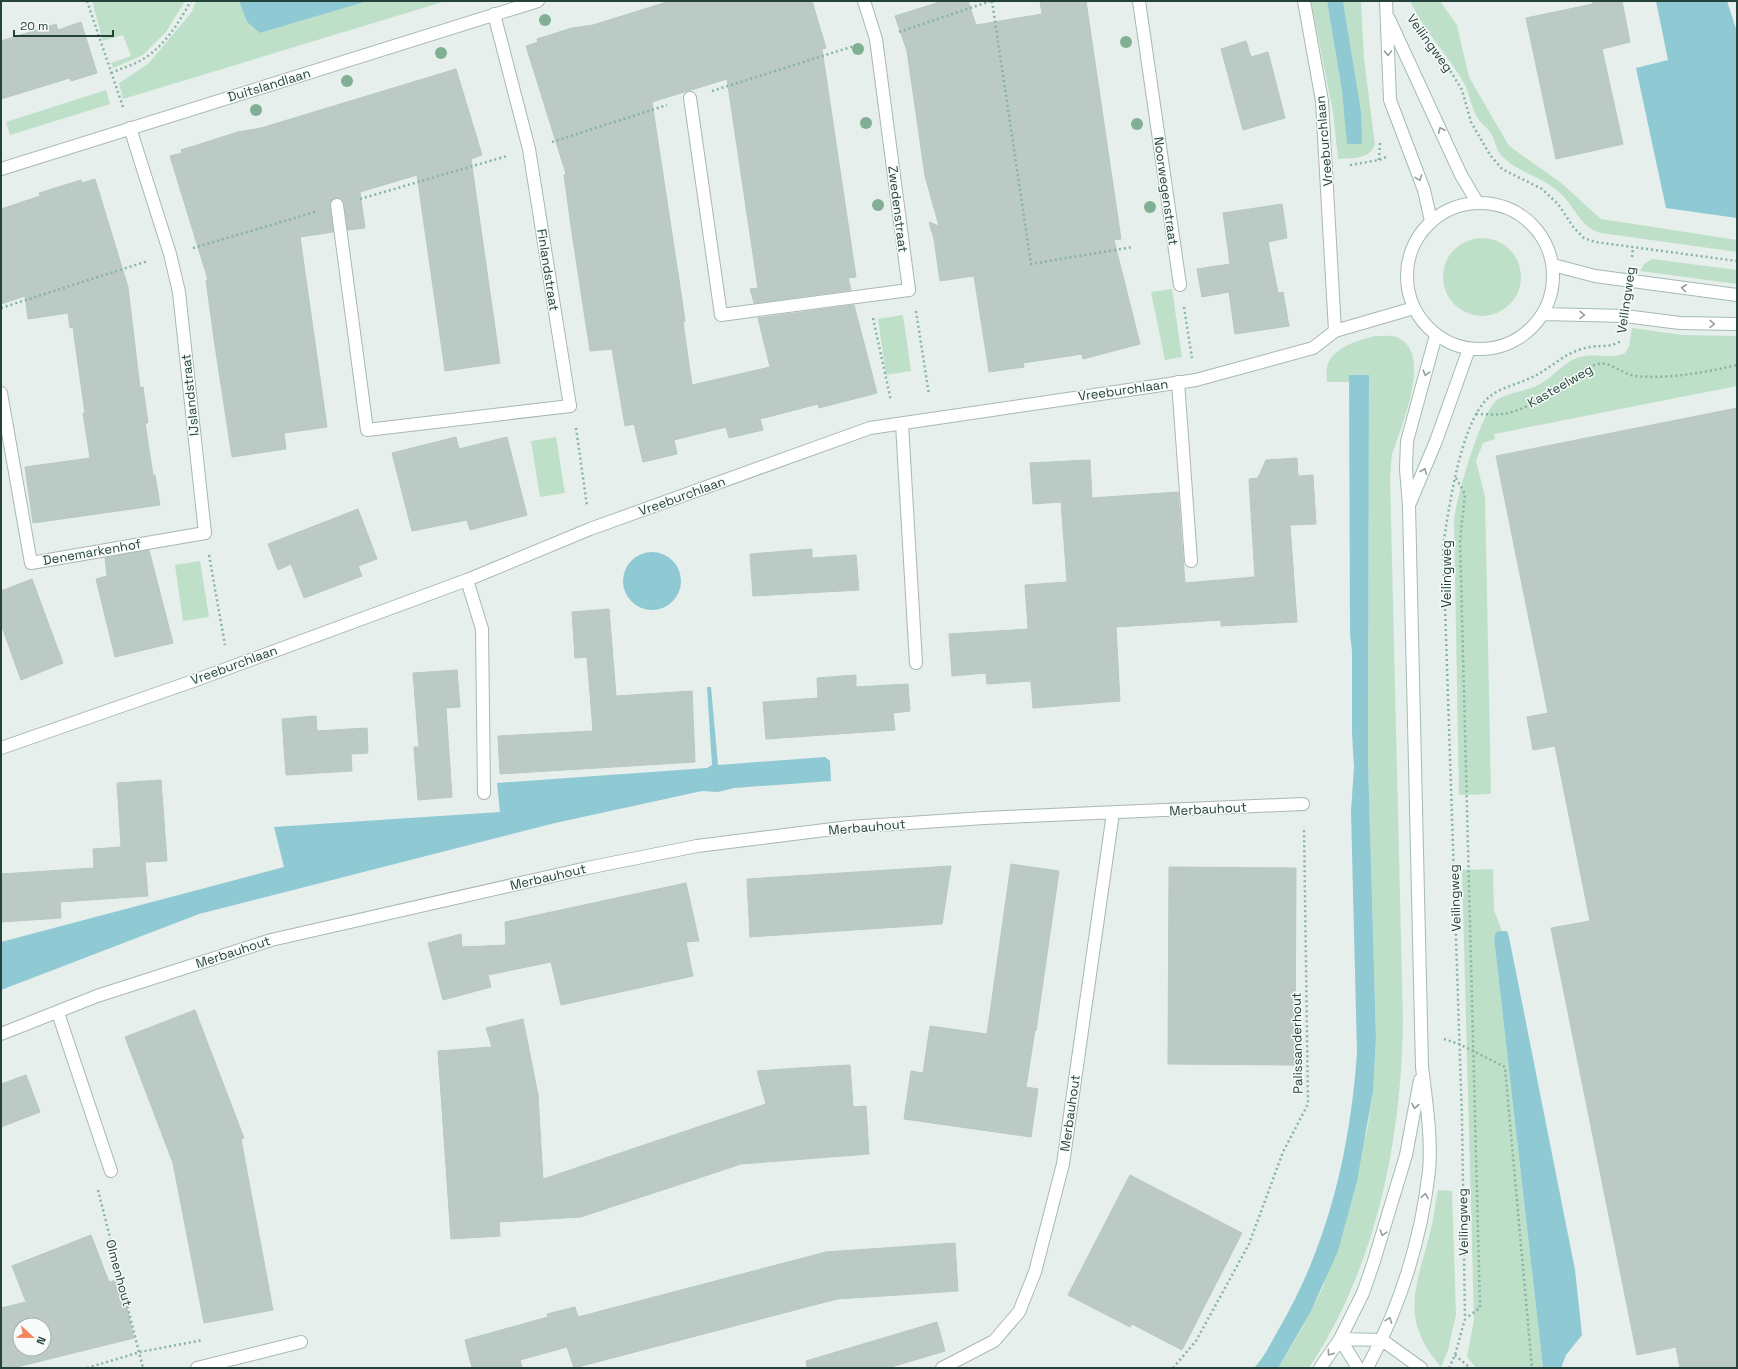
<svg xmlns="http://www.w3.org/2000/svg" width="1738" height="1369" font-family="'Space Grotesk',sans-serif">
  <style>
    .green { fill: #bfe0c8 }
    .water { fill: #8ec9d4 }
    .building { fill: #bbcac4; stroke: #b8c9c2; fill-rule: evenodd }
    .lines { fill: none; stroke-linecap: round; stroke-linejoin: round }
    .lane-casing { stroke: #a8b8b2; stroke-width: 14 }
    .street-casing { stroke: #a8b8b2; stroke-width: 14 }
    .secondary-casing { stroke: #a4bbb3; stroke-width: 14 }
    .path { stroke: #86b3a5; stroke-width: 2.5; stroke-dasharray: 2 3; stroke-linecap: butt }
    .lane { stroke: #fff; stroke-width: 12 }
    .street { stroke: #fff; stroke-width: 12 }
    .secondary { stroke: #fff; stroke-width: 12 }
    .tree { fill: #80af93 }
    .oneway { stroke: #92a09c }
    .labels { text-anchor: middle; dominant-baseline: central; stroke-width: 3; stroke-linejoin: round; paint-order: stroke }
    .street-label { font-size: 13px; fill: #24423a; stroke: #f7fbf9 }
  </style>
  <rect width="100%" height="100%" fill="#e6efeb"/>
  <path class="green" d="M92,1H185L166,32L143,55L113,68L111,63L131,56L123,35L103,41Z
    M196,1H239L247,22L260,33L368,1H446L123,99L119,83L148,64L191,13Z
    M1311,1H1327L1342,91L1348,144L1362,143L1353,65L1343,1H1361L1364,59L1375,145C1368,160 1353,158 1338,159L1333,112Z
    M1410,1H1440L1457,25L1469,77L1509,146L1560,182L1601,219L1737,240V252L1601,233C1580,228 1575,206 1559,192C1543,177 1520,173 1505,159C1497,153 1496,144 1492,135C1488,128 1481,124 1477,117C1471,107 1470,95 1465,85C1449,56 1424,31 1410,1Z
    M106,90L110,104L10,135L6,122Z
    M1443 277a39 39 0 1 1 78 0a39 39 0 1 1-78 0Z
    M1652,259L1737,270V284L1640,271L1644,264Z
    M1172,289L1182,357L1165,360L1151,292Z
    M903,315L911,371L886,375L878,319Z
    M1632,328L1683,335L1737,336V386L1494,434L1495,439L1483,443L1476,461L1485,497L1491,794L1459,795L1454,520C1457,497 1480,413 1497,400C1509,391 1527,392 1540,384C1553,377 1563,363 1577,358C1593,352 1609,360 1625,353L1629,347Z
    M1375,336C1384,336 1395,334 1402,340C1431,360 1400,428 1392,455C1391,462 1391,470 1390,477L1403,1023C1401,1143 1376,1267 1309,1368H1278L1301,1330L1323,1287L1367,1131L1373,1092L1376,1038L1368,760L1369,376L1349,375V382H1327C1327,377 1326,371 1327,367C1332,347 1359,340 1375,336Z
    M556,437L565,493L540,497L531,441Z
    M200,561L209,617L183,621L175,565Z
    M1493,869L1494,910L1502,931L1496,932L1494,938L1543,1368H1476L1467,1357L1474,1320L1462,870Z
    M1438,1190L1452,1191L1456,1315L1448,1350L1441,1367C1399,1318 1416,1288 1430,1233C1434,1219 1435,1204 1438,1190Z"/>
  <path class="water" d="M239,1H368L260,33L247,22Z
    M1327,1H1343L1361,112L1362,144H1347L1342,91Z
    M1656,1H1727L1737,32V218L1666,208L1636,68L1668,60Z
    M1349,375H1369L1368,760L1376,1038L1373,1092L1357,1181L1338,1251L1310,1313L1278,1368H1254C1265,1357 1272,1340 1280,1327C1329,1242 1350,1150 1357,1053L1351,811L1354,767L1352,733V651L1350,634Z
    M623 581a29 29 0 1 1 58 0a29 29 0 1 1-58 0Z
    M707,687H711L718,765L825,757L830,761L831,781L734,788L718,792L702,791L555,823L199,914L1,990V942L284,867L274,827L500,812L497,783L707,768L712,765Z
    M1500,931H1507L1509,937L1575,1270L1582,1335L1566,1355L1561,1368H1543L1494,938L1496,932Z"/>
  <path class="building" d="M670,1H812L826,48L822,49L856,277L848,278L851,290L754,303L750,289L758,288L727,79L652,102L681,293L685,321L683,322L692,385L770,367L758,318L854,305L877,393L819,408L818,404L760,419L763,430L729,438L726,427L674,440L677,454L643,462L634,424L625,426L612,349L590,351L572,233L564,175L566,174L526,46L538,42L537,39L572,28L593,25Z
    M943,1H968L976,25L1042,14L1040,1H1086L1121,239L1114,240L1140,344L1083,359L1082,354L1023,363L1024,367L989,372L974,276L940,281L934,239L929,222L939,226L925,176L907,51L895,16Z
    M1592,1H1622L1630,42L1602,49L1623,144L1556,159L1526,18L1593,4Z
    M81,22L97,73L71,81L70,78L1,99V41L56,24L58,30Z
    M1246,41L1251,57L1268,52L1285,118L1243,130L1221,49Z
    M456,69L482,155L471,159L500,363L445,371L417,175L360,192L365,228L348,230L344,204L340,198H336L330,202V206L333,232L300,237L327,427L284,433L286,449L232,457L214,339L206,280H208L170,156L182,153L181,150L238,132L261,128Z
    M95,179L128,287L140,388L143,387L148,423H145L153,475H155L160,505L33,523L25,467L90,458L83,413H85L77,357L73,327L70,328L68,313L28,319L25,296L1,304V209L40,196L39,193L81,180L82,183Z
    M1282,204L1287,238L1268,242L1278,293L1283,292L1289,326L1235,334L1229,292L1202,297L1197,269L1230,264L1223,213Z
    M1737,408V1368H1680L1676,1347L1637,1355L1551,928L1590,921L1555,746L1533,750L1527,717L1548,713L1496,456Z
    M456,437L459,449L507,437L527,515L470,530L467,520L412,531L392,453Z
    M1297,458L1298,476L1313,475L1316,524L1290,525L1297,622L1221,626V620L1116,627L1120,701L1033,708L1031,681L987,684L986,673L952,676L949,634L1028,629L1025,585L1067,582L1061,502L1033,504L1030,463L1090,460L1092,498L1178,492L1185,583L1255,577L1249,479L1258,478L1266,460Z
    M358,509L377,559L358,566L362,576L304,598L291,564L278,570L268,544Z
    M812,549V558L856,555L859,590L753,596L750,554Z
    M149,550L173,643L115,657L96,579L107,576L105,558Z
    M32,579L63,663L21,680L1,624V591Z
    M609,609L616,696L692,691L695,762L500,774L498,736L593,731L587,657L575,658L572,612Z
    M457,670L460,707L446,708L452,797L418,800L414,747H419L413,673Z
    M856,675V687L908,684L910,711L893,713L895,730L766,739L763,702L818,698L817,678Z
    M316,716L317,731L367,728L368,753L351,754L352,771L286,775L282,719Z
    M161,780L167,861L145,862L148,896L60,902L61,918L1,922V874L94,868L93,849L121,847L117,783Z
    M1011,864L1059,871L1036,1031L1035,1030L1026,1087L1038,1089L1031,1137L904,1119L911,1071L923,1073L930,1026L987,1034Z
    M951,866L942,924L750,937L747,879Z
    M1169,867L1296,868L1295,1065L1168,1064Z
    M686,883L699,941L686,942L693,976L561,1005L551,962L488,975L491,987L443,1000L428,943L461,934L462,947L506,945L505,922Z
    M195,1010L244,1138L241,1139L273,1310L204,1323L173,1163L125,1037Z
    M523,1019L538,1095L543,1179L766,1104L757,1071L798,1068L850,1065L853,1107L866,1106L869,1154L741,1164L581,1217L499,1222L500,1236L451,1239L438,1051L492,1047L486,1028Z
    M26,1075L40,1112L1,1127V1084Z
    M1130,1175L1242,1233L1182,1350L1132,1324L1130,1327L1068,1295Z
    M91,1235L109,1282L120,1279L134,1338L13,1368H1V1308L26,1302L12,1266ZM20,1325H44V1349H20Z
    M955,1243L958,1291L837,1299L574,1368L567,1347L520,1360L522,1368H472L465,1340L548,1317L547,1314L575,1307L578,1317L826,1252Z
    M937,1322L945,1351L888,1368H807L806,1361Z"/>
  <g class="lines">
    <g class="lane-casing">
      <path id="lane" d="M690,98L721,315L909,290
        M337,205L367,430L570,406
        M1178,382L1191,561
        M1,393L31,563L205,533
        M902,424L916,663
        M467,580L482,629L484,793
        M58,1013L111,1171"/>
    </g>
    <g class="street-casing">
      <path id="street" d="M864,1L876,39L909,290
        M1139,1L1180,285
        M1304,1L1322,101L1335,331
        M494,14L529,149L570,406
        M130,128L170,254L179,292L205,533
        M1,169L538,1
        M1,748L196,680L467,580L590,529L870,428L1196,380L1313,348L1335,331L1414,308
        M1,1034L97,996L271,940L587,868L697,846L849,827L984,818L1303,804
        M197,1368L301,1342
        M942,1368L994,1341L1019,1312L1035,1272L1063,1164L1113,813"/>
    </g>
    <g class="secondary-casing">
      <path id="secondary" d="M1386,1L1390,100L1424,190L1431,221
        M1389,19L1461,175L1477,202
        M1407 276a73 73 0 1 1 146 0a73 73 0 1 1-146 0Z
        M1553,265L1595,276L1737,295
        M1543,314L1625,316L1680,323L1737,324
        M1410,503L1436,441L1469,349
        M1340,1339L1382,1340L1421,1368
        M1340,1339L1358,1368
        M1320,1368L1340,1339L1363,1293L1374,1261L1406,1155L1420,1080
        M1367,1368C1400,1307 1421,1240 1429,1171C1432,1138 1426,1100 1422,1067L1409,506L1406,469L1407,441L1436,335"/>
    </g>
    <path class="path" d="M87,1L123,107
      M992,1L1031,264L1133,247
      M899,32L991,1
      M1428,44L1451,72L1462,90L1471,122L1490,155L1502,169L1542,189L1558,204L1574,228L1584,238L1595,242L1737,261
      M111,73C122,68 134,65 143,59C165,46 179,22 191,1
      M712,91L854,46
      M552,142L667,105
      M1379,160L1380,143
      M1350,165L1379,160L1386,157
      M360,199L507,156
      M193,248L315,212
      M1632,257L1633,248
      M1184,307L1192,358
      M1,308L148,261
      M916,311L929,395
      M873,318L891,401
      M1476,414C1484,414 1493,415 1501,414C1517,413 1538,401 1551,392C1565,382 1580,369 1598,364C1610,361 1622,374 1635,376C1671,379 1702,373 1737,365
      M576,428L587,506
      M1456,478L1465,494L1460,540L1480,1308L1466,1318
      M209,555L225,645
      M1444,1039L1459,1044L1505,1067L1532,1368
      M98,1190L143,1368
      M1455,1355L1470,1368
      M87,1368L140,1352L203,1340
      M1173,1368L1196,1341L1249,1244L1283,1152L1308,1104L1304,827
      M1449,1368L1455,1355L1465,1319L1462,1119L1443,546C1449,508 1460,426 1487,399C1498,388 1515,385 1528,379C1543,373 1554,363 1567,355C1573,352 1583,348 1590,347C1602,345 1612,348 1622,340"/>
    <use href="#lane" class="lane"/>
    <use href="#street" class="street"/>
    <use href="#secondary" class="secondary"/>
  </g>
  <g class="tree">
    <circle cx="545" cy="20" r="6"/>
    <circle cx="1126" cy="42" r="6"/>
    <circle cx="858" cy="49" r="6"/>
    <circle cx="441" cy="53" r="6"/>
    <circle cx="347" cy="81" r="6"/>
    <circle cx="256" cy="110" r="6"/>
    <circle cx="866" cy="123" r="6"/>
    <circle cx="1137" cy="124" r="6"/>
    <circle cx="878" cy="205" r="6"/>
    <circle cx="1150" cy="207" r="6"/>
  </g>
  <defs><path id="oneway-chevron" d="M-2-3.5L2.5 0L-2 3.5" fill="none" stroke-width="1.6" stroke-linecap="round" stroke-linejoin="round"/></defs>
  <g class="oneway">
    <use href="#oneway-chevron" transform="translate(1388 53) rotate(88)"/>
    <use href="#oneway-chevron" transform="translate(1441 130) rotate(-115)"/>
    <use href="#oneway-chevron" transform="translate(1419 178) rotate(70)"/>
    <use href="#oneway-chevron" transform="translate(1684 288) rotate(-173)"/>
    <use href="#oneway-chevron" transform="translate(1582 315) rotate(1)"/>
    <use href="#oneway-chevron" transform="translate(1712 324) rotate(1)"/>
    <use href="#oneway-chevron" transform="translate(1426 373) rotate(105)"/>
    <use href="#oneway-chevron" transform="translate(1424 471) rotate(-67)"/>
    <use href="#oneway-chevron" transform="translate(1415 1106) rotate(101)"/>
    <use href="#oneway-chevron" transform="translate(1425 1196) rotate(-81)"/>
    <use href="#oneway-chevron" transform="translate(1383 1233) rotate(107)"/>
    <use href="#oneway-chevron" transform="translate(1389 1320) rotate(-70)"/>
    <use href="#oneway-chevron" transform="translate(1330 1353) rotate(125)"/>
  </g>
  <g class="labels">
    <g class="street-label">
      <text transform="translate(1430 43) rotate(54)">Veilingweg</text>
      <text transform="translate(269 85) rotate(-17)">Duitslandlaan</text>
      <text transform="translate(1324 141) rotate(-95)">Vreeburchlaan</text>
      <text transform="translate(1166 191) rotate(82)">Noorwegenstraat</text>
      <text transform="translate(898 209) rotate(83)">Zwedenstraat</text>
      <text transform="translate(548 270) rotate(81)">Finlandstraat</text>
      <text transform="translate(1626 300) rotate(-82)">Veilingweg</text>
      <text transform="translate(1560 386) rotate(-30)">Kasteelweg</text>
      <text transform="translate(1123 390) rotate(-8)">Vreeburchlaan</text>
      <text transform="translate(190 395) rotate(-96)">IJslandstraat</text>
      <text transform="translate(682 496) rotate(-20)">Vreeburchlaan</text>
      <text transform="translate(92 552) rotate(-10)">Denemarkenhof</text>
      <text transform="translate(1446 574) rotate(-90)">Veilingweg</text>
      <text transform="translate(234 665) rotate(-20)">Vreeburchlaan</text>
      <text transform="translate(1208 809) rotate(-3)">Merbauhout</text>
      <text transform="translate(867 827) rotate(-5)">Merbauhout</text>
      <text transform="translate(548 877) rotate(-13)">Merbauhout</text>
      <text transform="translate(1455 898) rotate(-92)">Veilingweg</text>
      <text transform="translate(233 952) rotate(-18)">Merbauhout</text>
      <text transform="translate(1297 1043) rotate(-91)">Palissanderhout</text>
      <text transform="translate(1070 1113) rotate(-82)">Merbauhout</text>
      <text transform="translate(1463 1222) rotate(-91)">Veilingweg</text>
      <text transform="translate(119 1273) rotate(75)">Olmenhout</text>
    </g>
  </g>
  <rect width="1738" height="1369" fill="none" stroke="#24423a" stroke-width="4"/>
  <g transform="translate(32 1337) rotate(112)"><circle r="19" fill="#f7fbf9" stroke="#a3b1ad"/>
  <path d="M0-3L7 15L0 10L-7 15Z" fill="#f4845f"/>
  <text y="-6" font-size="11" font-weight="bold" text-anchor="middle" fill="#24423a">N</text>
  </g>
  <path d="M14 30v6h99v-6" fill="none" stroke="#24423a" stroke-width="2"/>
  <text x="20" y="30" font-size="12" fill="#24423a" stroke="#f7fbf9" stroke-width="3" paint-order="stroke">20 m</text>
</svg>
